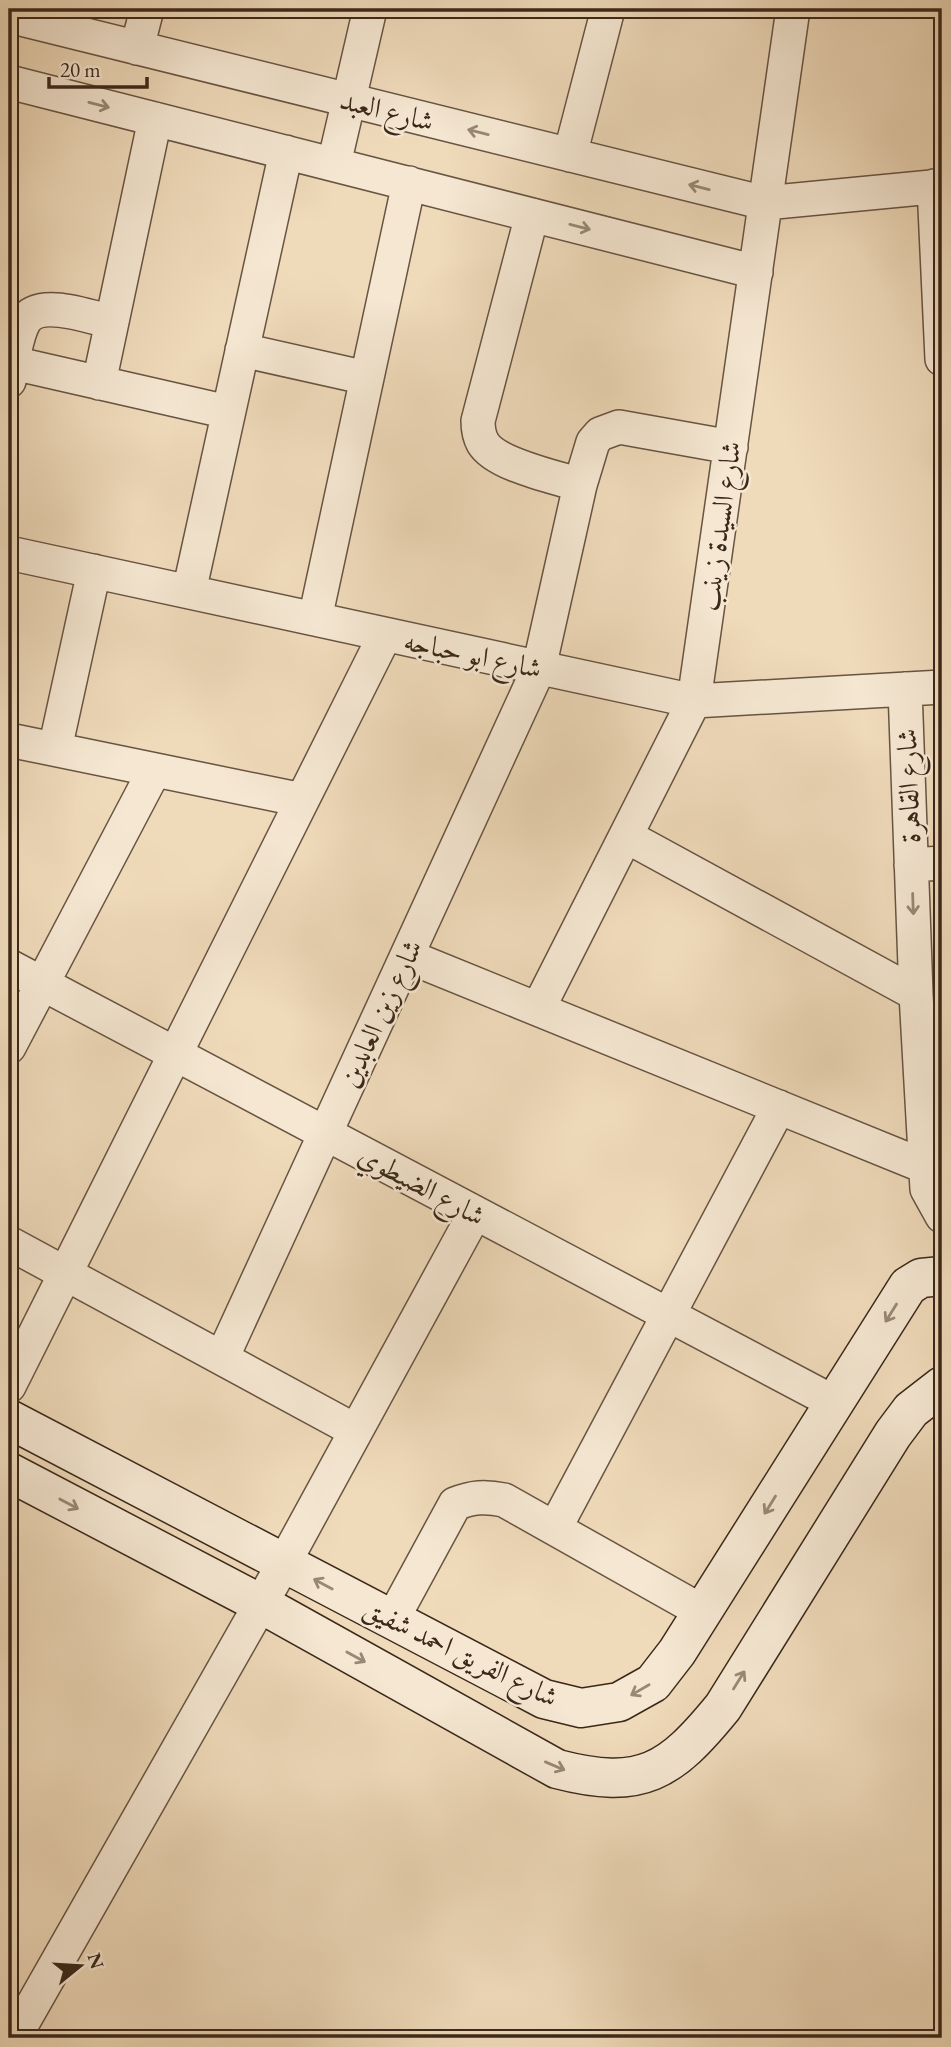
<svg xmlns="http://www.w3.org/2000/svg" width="951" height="2047" font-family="'EB Garamond',Amiri,serif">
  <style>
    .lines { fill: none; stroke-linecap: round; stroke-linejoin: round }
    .street-casing { stroke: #685442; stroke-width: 36 }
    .secondary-casing { stroke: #3b281a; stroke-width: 41 }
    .street { stroke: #f5e7d2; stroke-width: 33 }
    .secondary { stroke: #f5e7d2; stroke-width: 38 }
    .oneway { stroke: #988876 }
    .labels { text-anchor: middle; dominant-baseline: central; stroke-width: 5; stroke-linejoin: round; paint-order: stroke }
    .street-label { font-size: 28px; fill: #3b281a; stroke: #f5e7d2 }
  </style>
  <rect width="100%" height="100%" fill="#efdaba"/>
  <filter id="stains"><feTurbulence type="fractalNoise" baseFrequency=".00286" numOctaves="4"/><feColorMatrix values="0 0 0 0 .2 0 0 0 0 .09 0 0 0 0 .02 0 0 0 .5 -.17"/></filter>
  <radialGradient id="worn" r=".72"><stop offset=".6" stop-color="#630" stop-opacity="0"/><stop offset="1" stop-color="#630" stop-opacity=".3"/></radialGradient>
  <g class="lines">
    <g class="street-casing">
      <path id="street" d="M9,16L765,203L942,186
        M137,48L147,9
        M9,82L756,272
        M570,155L608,9
        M334,164L370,9
        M934,186L942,359
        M532,215L478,421C478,428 479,436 483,443C496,465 556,477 580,485
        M242,350L367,378
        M13,363L228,412
        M9,381C13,363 15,339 24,322C38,297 90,317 112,322
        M99,383L155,119
        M9,553L694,701L942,687
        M189,592L286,152
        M315,619L409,183
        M905,689L916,994L927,1189L942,1216
        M9,740L302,800
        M55,749L94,571
        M626,836L916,994
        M911,865L942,863
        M407,956L926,1167
        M9,966L835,1403
        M538,1009L694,701L793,9
        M9,1047L154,771
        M9,1243L356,1431
        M222,1358L539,668L580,485L593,442L600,434L619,427L731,447
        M9,1386L385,635
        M555,1528L779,1107
        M392,1620L455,1504C472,1497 485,1496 504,1500L703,1612
        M14,2038L284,1563L475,1213"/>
    </g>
    <g class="secondary-casing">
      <path id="secondary" d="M9,1419L544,1699L581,1708L619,1702L653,1683L677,1652L908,1286L921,1278L942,1276
        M9,1472L261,1604L557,1769C642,1791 670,1772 723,1707L893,1434L911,1410L942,1386"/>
    </g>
    <use href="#street" class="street"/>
    <use href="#secondary" class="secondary"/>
  </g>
  <defs><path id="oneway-shaft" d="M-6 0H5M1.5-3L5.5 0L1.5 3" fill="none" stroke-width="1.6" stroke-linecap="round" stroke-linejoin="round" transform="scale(1.75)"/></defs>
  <g class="oneway">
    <use href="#oneway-shaft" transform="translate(99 105) rotate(14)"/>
    <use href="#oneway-shaft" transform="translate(478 132) rotate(-166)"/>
    <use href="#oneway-shaft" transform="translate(699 187) rotate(-166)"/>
    <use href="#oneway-shaft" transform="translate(580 227) rotate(14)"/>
    <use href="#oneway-shaft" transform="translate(913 904) rotate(88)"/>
    <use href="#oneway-shaft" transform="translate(891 1313) rotate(122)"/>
    <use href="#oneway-shaft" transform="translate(69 1504) rotate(28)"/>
    <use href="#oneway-shaft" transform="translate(770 1505) rotate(122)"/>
    <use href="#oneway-shaft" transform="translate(323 1584) rotate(-152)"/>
    <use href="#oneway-shaft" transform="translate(356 1657) rotate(29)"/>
    <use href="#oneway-shaft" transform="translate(739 1680) rotate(-58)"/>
    <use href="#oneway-shaft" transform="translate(640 1690) rotate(150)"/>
    <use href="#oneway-shaft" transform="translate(555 1766) rotate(23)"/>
  </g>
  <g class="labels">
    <g class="street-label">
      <text transform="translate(387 110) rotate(14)">شارع العبد</text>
      <text transform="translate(719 526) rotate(-82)">شارع السيدة زينب</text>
      <text transform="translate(473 654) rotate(12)">شارع ابو حباجه</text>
      <text transform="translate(908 786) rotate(-92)">شارع القاهرة</text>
      <text transform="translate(380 1013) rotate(-65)">شارع زين العابدين</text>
      <text transform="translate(422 1185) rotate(28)">شارع الضيطوي</text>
      <text transform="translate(461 1652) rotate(26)">شارع الفريق احمد شفيق</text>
    </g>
  </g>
  <rect width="951" height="2047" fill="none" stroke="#efdaba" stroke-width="35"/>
  <rect x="10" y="10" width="930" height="2026" fill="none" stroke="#3b281a" stroke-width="3.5"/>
  <rect x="18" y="18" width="916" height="2012" fill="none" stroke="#3b281a" stroke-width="2"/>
  <g transform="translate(80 1966) rotate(72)" stroke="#f5e7d2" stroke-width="5" paint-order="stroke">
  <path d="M0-5L12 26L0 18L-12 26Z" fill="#3b281a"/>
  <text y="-10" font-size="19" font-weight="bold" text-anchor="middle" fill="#3b281a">N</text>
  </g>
  <path d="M49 77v10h98v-10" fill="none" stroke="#3b281a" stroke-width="3.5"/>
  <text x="60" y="77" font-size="21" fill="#3b281a" stroke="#f5e7d2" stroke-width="5" paint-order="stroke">20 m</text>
  <rect width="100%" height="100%" filter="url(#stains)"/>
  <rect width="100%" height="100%" fill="url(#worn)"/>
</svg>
